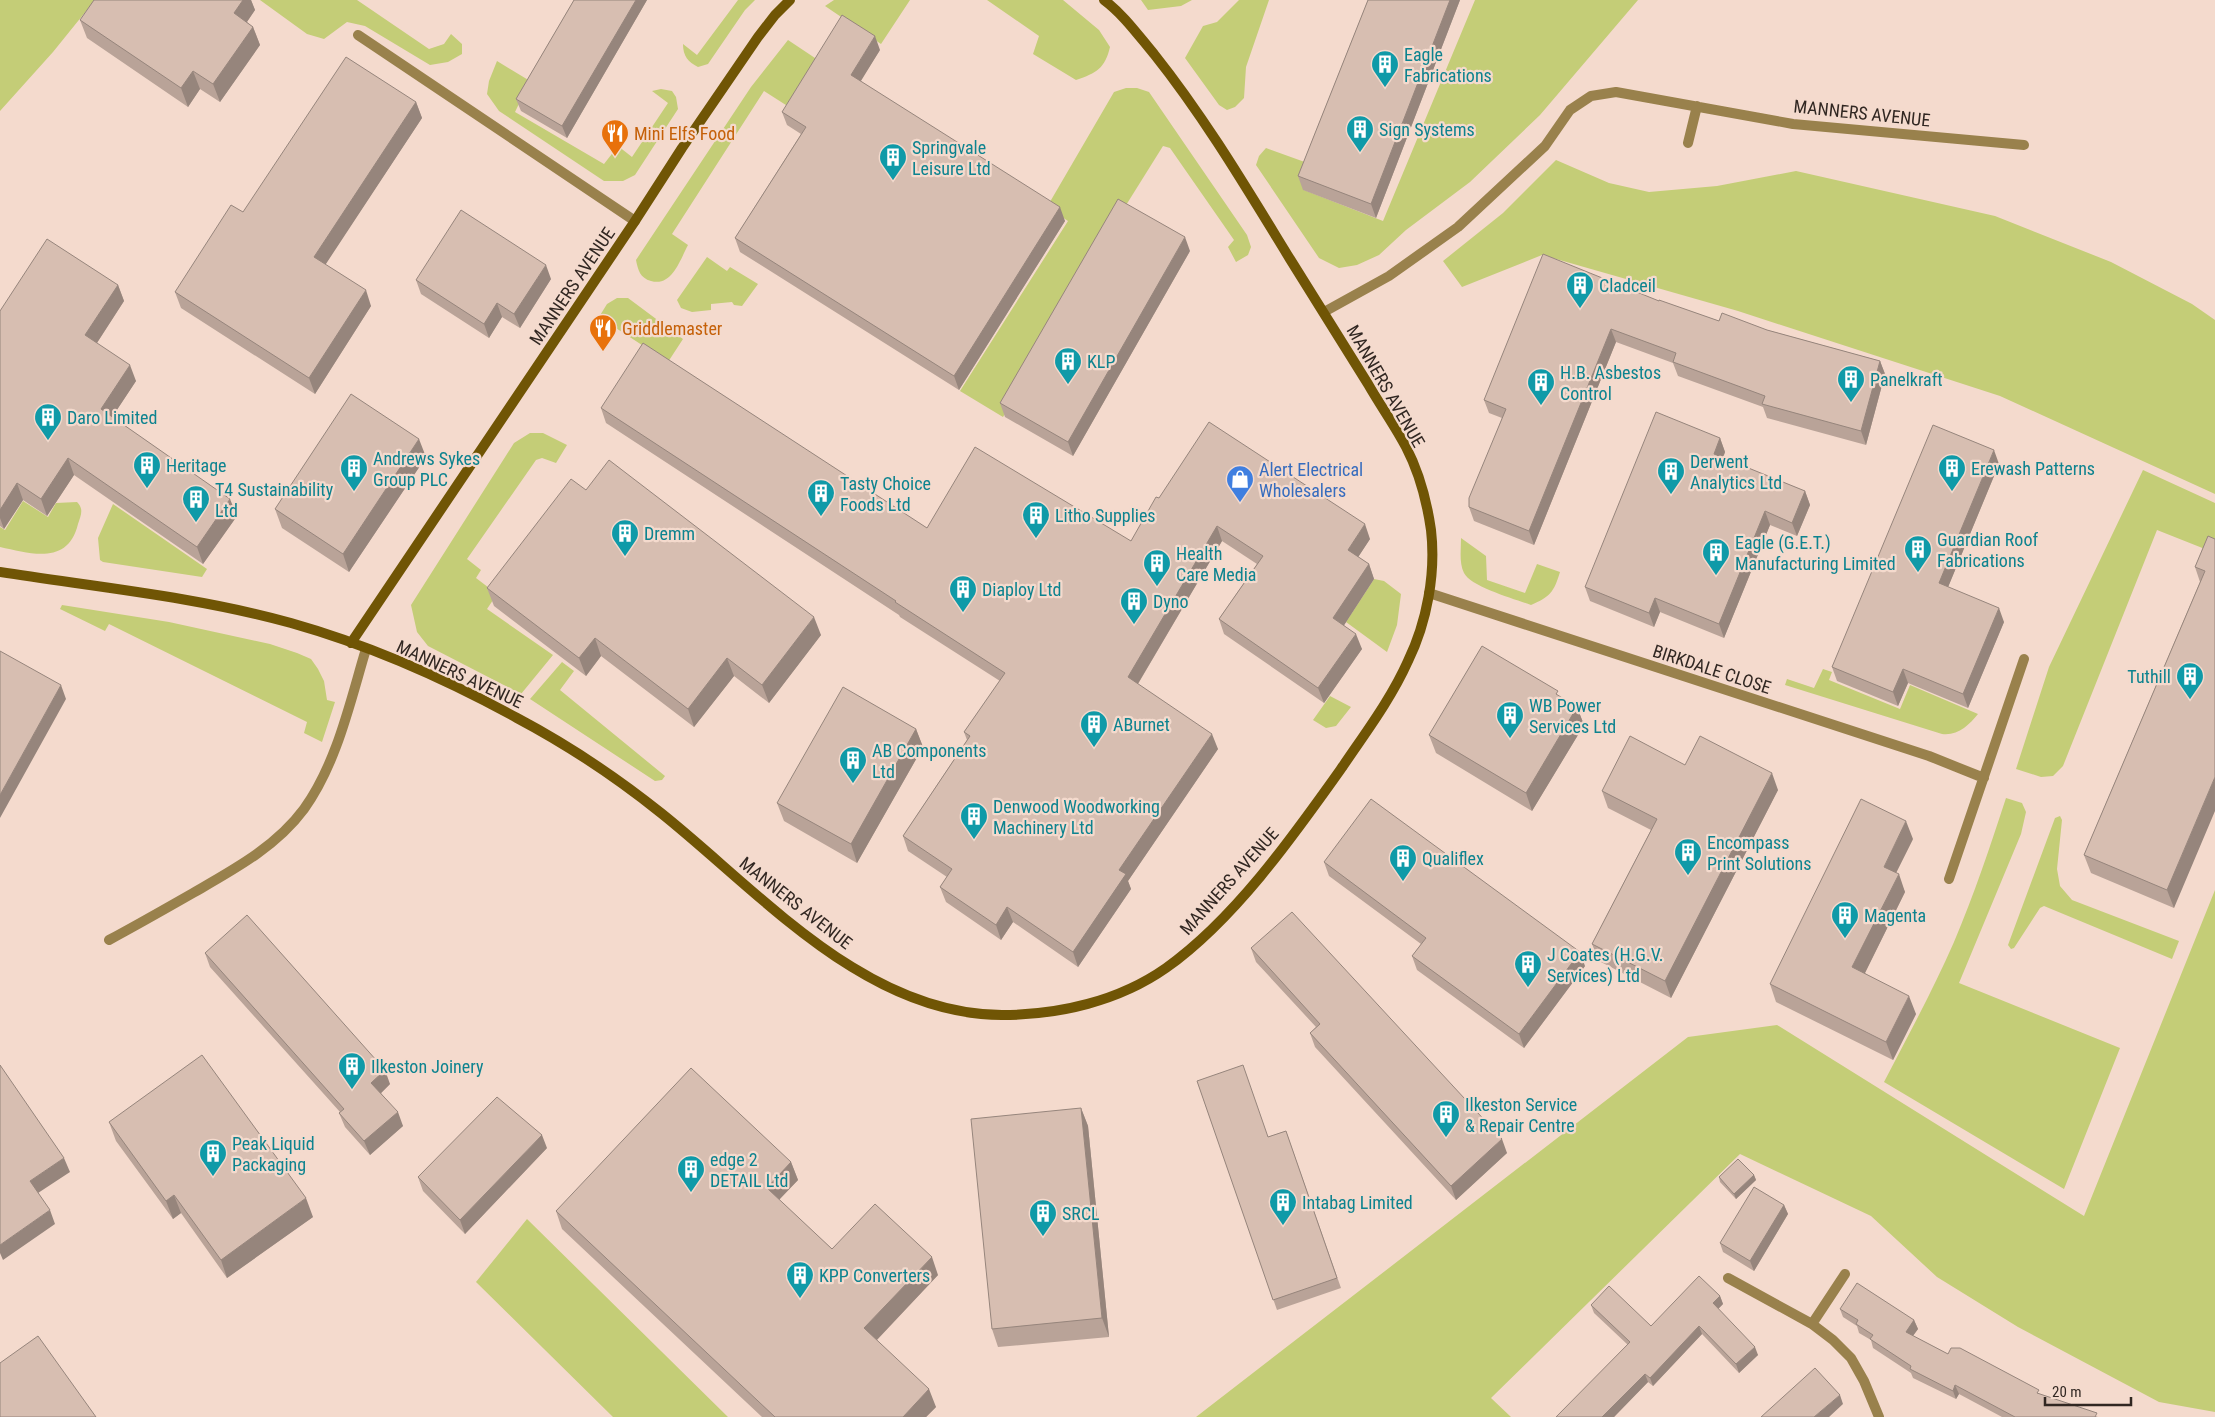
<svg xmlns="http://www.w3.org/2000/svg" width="2215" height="1417" font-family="'Roboto Condensed',sans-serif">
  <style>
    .green { fill: #c4cd77 }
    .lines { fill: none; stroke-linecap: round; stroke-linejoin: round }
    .street { stroke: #99814c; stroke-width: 10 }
    .secondary { stroke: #705505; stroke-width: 10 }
    .wall { fill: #b9a398 }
    .shaded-wall { fill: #96857c }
    .building { fill: #d7beb1; stroke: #96857c }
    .labels { text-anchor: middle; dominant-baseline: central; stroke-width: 4.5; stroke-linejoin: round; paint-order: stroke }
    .culture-label { font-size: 18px; fill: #0d838f; stroke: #f4dacd; text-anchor: start }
    .street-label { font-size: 18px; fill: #312722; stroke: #f4dacd }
    .food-label { font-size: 18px; fill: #c56008; stroke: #f4dacd; text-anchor: start }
    .shop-label { font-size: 18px; fill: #366cbe; stroke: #f4dacd; text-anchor: start }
  </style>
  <rect width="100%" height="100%" fill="#f4dacd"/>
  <path class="green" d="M0,0H95L53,52L0,111Z
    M260,0H357L429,49L444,44L451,34L462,44V54L448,62L430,65L365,26L347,22L324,39L307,34Z
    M738,0H755L745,10L708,64L698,67C688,62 683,56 683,44L697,55Z
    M834,0H910L881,44L825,6Z
    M987,0H1063L1099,30L1110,47C1105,68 1097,73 1076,80L1033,54L1039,36Z
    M1141,0H1192L1181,6L1148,10Z
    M1239,0H1269L1246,67L1244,98L1235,107L1227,110L1219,105L1185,58L1203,26L1217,22Z
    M1475,0H1638L1540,115L1470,182L1406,230L1379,255L1357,265L1339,268L1319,258L1256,165L1259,156L1266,148L1313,165L1304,190L1383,221Z
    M788,40L818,60L789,107L764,91L672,234L688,245C680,260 672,287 651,281C640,278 638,270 636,260L751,87Z
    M497,61L530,81L515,112L604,164L618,146L632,157L668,103L652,91L661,89L672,91L676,97L678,109L635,175L623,181H604L499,111L487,94L489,81Z
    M1126,88H1137L1149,92L1247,235L1251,247L1248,255L1236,262L1228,247L1234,240L1170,148L1163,146L1123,210L1003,417L960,391L1068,221L1047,207L1114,92Z
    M1556,160L1609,183L1649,192L1717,186L1796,171L1995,216L2111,262L2192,304L2215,320V494L2000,396L1738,311L1542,255L1462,287L1443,261L1503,213Z
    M707,257L727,271L730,267L758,284L742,306L734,305L732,302L711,304V310L692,312L681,308L677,300Z
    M617,298H628L683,339L668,362L599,317L607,304Z
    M530,433H543L567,445L556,463L542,458L536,460L467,559L481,570L476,578L497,594L487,609L553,655L521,694L428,646L417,632L411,605L514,443Z
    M2143,470L2215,503V553L2157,530L2063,766L2053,776L2041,777L2016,769L2049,667Z
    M23,501L48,517L56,503L77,502C84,509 81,515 78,524C68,565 32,554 0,547V527L5,530Z
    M113,504L207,569L202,577L103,562L100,560L98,538Z
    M1461,538L1486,556L1487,580L1525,593L1537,564L1560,572C1554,592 1550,597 1531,605C1515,599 1471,587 1464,573C1459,563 1461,550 1461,538Z
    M1374,579L1384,581L1401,594L1397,625L1387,652L1346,622Z
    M62,605L169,622L270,644L297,653L311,659L318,669L324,681L327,700L335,702L322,742L304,733L307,722L109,624L105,631L60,609Z
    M562,662L574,671L560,690L665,776L662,780L655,781L530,699Z
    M1823,669L1832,672L1829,680L1900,709L1910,685L1978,714C1969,725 1958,736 1942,734L1785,685L1787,679L1814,688Z
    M1330,696L1351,707L1336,726L1326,728L1313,720Z
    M2006,798L2022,803L2026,812L2021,834L1959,983L2120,1048L2064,1189L1884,1082C1908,1036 1933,990 1954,942C1974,895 1990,847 2006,798Z
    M2060,816L2062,820L2057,869L2060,886L2072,900L2179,941L2172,959L2044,906L2040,908L2014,948L2011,949L2008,945L2055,818Z
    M2215,890V1412L2159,1402L2018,1327L1937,1277L1871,1216L1740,1154L1491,1398L1511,1417H1196L1688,1037L1777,1025L2084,1216Z
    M527,1219L728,1417H613L476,1282Z"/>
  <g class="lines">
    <path class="street" d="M358,35L635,221
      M1688,143L1697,106
      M1324,312L1389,276L1458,227L1545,146L1570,110L1591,96L1616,92L1793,124L2024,145
      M1429,593L1929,756L1984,778
      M1949,879L2024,659
      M109,940C137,925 165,909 193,893C233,870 276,847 304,809C337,763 350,702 366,649
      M1728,1278L1812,1324L1833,1340L1851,1358L1864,1381L1879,1417
      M1812,1324L1845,1274"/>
    <path class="secondary" d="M0,572C96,587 198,597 291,623C369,645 446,679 517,718C568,745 616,777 661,813C760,892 865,1015 1002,1015C1059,1015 1119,1001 1166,968C1235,919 1294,835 1343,766C1366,732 1391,699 1408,661C1427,622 1436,573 1431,530C1427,502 1419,472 1406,447C1395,426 1380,405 1368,384C1342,342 1316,300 1290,259C1247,189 1205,118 1154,54C1138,35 1124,15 1104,0
      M351,643L635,221L682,148L758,37L775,15L790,0"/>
  </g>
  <path class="wall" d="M94,0H251L255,10L247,22L253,27L260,45L220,102L200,89L188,107L87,38L80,20Z
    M574,0H647L567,138L521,111L516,99Z
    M1368,0H1460L1376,218L1303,190L1298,176Z
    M880,50L860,81L1065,221L959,390L740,252L735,238L801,134L787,125L782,112Z
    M416,102L422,118L325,264L371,306L315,394L181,308L175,292L243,212Z
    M1190,251L1073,456L1005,417L1000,403Z
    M551,279L520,328L502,317L489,338L421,294L416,280Z
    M118,285L124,301L97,343L136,381L112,417L237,516L203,564L74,475L47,516L23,500L4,529L0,526V311Z
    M1659,301L1719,321L1767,330L1880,361L1885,374L1866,445L1767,418L1763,407L1678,376L1673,363L1616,342L1534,545L1474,521L1469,507L1502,418L1489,413L1484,400Z
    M601,408L927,528L1131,541L1159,498L1370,539L1358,557L1369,564L1374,579L1344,625L1362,649L1324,703L1224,634L1219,619L1257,564L1222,541L1138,684L1218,749L1128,881L1131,889L1078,967L1013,922L1001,940L946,902L940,887L947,877L908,851L903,836L967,740L964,732L1000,681L900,617L899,615L606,423Z
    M1720,438L1725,452L1723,458L1805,491L1810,505L1797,536L1770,525L1724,638L1660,612L1654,627L1590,601L1585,587Z
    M426,457L349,572L282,528L275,509Z
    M1999,464L1948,587L2004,622L1968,708L1908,683L1898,706L1837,681L1832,667Z
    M586,490L821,635L769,703L734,676L694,727L601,656L586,676L494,606L487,588Z
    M2208,536L2174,908L2091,873L2084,855L2200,582L2195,567Z
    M1560,697L1577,707L1584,725L1532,811L1436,753L1429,735Z
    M916,729L923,747L857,863L784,821L777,803Z
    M1685,765L1778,790L1671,998L1599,961L1592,944L1651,830L1608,808L1602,791Z
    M1913,839L1896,873L1905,892L1865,973L1916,1014L1893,1060L1776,1002L1770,984Z
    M1324,862L1585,966L1524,1048L1417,970L1412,956L1421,944L1329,876Z
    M1251,948L1507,1153L1456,1200L1315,1047L1310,1033L1316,1027L1256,962Z
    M205,953L390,1084L381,1093L403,1126L370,1155L345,1127L339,1113L340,1112L210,967Z
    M1197,1081L1268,1137L1286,1131L1341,1288L1277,1310Z
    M1081,1108L1088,1126L1109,1337L998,1347L992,1329Z
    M109,1122L313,1217L227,1278L181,1213L173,1219L116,1141Z
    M547,1148L465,1234L423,1191L418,1177Z
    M791,1162L798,1180L779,1200L832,1249L938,1275L877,1340L936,1407L926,1417H762L562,1229L556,1211Z
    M1754,1175L1756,1180L1736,1199L1720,1182L1719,1177Z
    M1784,1205L1788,1214L1754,1271L1723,1252L1720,1243Z
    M1720,1296L1723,1304L1718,1309L1758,1355L1739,1373L1702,1334L1653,1386L1648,1382L1614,1417H1556L1628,1345L1594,1313L1591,1305L1651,1326Z
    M1840,1309L1914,1320L1918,1329L1913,1336L1948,1354L2040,1394L2098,1417H2002L1959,1394L1956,1399L1913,1378L1911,1373L1873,1348L1871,1340L1859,1333L1857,1326L1843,1317Z"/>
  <path class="shaded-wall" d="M243,0H251L255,10L240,32L234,13Z
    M636,0H647L567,138L562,126Z
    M1450,0H1460L1376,218L1371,204Z
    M253,27L260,45L220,102L213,84Z
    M875,36L880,50L856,89L851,75Z
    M193,71L200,89L188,107L181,88Z
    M416,102L422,118L320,273L314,257Z
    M1060,207L1065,221L959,390L954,376Z
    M1185,237L1190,251L1073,456L1068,442Z
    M546,265L551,279L520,328L514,314Z
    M118,285L124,301L91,352L85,335Z
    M366,290L371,306L315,394L309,378Z
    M497,303L502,317L489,338L484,324Z
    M1611,329L1616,342L1534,545L1529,531Z
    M1880,361L1885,374L1866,445L1861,431Z
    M130,365L136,381L107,425L101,409Z
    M1720,438L1725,452L1719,468L1714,454Z
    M419,439L426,457L349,572L343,554Z
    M1994,450L1999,464L1944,597L1939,583Z
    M68,458L74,475L47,516L41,499Z
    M17,483L23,500L4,529L0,518V510Z
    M1805,491L1810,505L1797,536L1792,523Z
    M230,499L237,516L203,564L197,547Z
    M1765,511L1770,525L1724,638L1719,624Z
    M1365,524L1370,539L1353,565L1348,550Z
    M1217,526L1222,541L1133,692L1128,677Z
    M1369,564L1374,579L1339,633L1333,618Z
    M1655,598L1660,612L1654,627L1649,613Z
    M1999,608L2004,622L1968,708L1963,694Z
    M814,617L821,635L769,703L762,685Z
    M1356,634L1362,649L1324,703L1318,688Z
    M595,638L601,656L586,676L579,658Z
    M727,658L734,676L694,727L688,709Z
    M1903,669L1908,683L1898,706L1893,692Z
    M61,685L66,699L0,818V795Z
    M1577,707L1584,725L1532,811L1526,793Z
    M916,729L923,747L857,863L851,844Z
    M1212,734L1218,749L1128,881L1131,889L1078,967L1073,952L1119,870Z
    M1772,773L1778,790L1671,998L1665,981Z
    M2215,777V811L2174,908L2167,890Z
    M1906,821L1913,839L1890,885L1884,867Z
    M1899,874L1905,892L1859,985L1852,967Z
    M1007,907L1013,922L1001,940L996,925Z
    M1580,952L1585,966L1524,1048L1519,1034Z
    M1909,996L1916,1014L1893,1060L1886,1042Z
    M385,1070L390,1084L377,1097L371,1083Z
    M1081,1108L1088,1126L1109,1337L1102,1318Z
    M398,1112L403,1126L370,1155L364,1141Z
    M542,1135L547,1148L465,1234L460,1220Z
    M1502,1139L1507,1153L1456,1200L1451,1186Z
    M64,1158L70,1172L35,1195L30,1181Z
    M791,1162L798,1180L773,1206L767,1188Z
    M1754,1175L1756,1180L1736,1199L1734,1194Z
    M174,1195L181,1213L173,1219L166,1201Z
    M306,1198L313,1217L227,1278L221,1260Z
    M1784,1205L1788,1214L1754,1271L1750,1261Z
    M50,1210L55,1224L3,1260L0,1253V1245Z
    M932,1257L938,1275L871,1346L864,1328Z
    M1720,1296L1723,1304L1716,1311L1713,1303Z
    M1914,1320L1918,1329L1909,1341L1906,1332Z
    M1699,1326L1702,1334L1653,1386L1650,1378Z
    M1755,1347L1758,1355L1739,1373L1736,1364Z
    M1645,1374L1648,1382L1614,1417H1602Z
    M1955,1385L1959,1394L1956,1399L1953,1391Z
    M929,1389L936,1407L926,1417H903Z
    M1840,1395L1843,1404L1829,1417H1814Z"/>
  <path class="building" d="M94,0H243L234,13L253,27L213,84L193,71L181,88L80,20Z
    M574,0H636L562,126L516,99Z
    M1368,0H1450L1371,204L1298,176Z
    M842,15L875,36L851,75L1060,207L954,376L735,238L806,127L782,112Z
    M346,57L416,102L314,257L366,290L309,378L175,292L231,205L243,212Z
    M1118,199L1185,237L1068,442L1000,403Z
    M461,210L546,265L514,314L497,303L484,324L416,280Z
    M47,239L118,285L85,335L130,365L101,409L230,499L197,547L68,458L41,499L17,483L0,510V311Z
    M1543,254L1659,301V300L1719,321L1722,313L1767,330L1880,361L1861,431L1762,404L1765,396L1673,362L1676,353L1611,329L1529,531L1469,507V498L1506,409L1484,400Z
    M643,343L927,528L975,447L1131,541L1156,497L1159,498L1209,422L1365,524L1348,550L1369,564L1333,618L1356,634L1318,688L1219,619L1263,556L1217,526L1128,677L1212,734L1119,870L1126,874L1073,952L1007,907L996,925L940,887L952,869L903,836L970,736L964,732L1005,673L895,602L896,601L601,408Z
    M351,394L419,439L343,554L275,509Z
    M1656,412L1720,438L1714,454L1805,491L1792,523L1765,511L1719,624L1655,598L1649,613L1585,587Z
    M1933,425L1994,450L1939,583L1999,608L1963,694L1903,669L1893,692L1832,667Z
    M609,460L814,617L762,685L727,658L688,709L595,638L579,658L487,588L571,479L586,490Z
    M2208,536L2215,539V777L2167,890L2084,855L2205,571L2195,567Z
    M1482,646L1558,691L1556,694L1577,707L1526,793L1429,735Z
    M0,651L61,685L0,795Z
    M843,687L916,729L851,844L777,803Z
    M1630,736L1685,765L1700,736L1772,773L1665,981L1592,944L1657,819L1602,791Z
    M1371,799L1580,952L1519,1034L1412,956L1426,938L1324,862Z
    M1861,799L1906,821L1884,867L1899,874L1852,967L1909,996L1886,1042L1770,984Z
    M1292,912L1502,1139L1451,1186L1310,1033L1320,1024L1251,948Z
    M247,915L385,1070L371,1083L398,1112L364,1141L339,1113L344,1109L205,953Z
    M202,1055L306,1198L221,1260L174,1195L166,1201L109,1122Z
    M0,1065L64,1158L30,1181L50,1210L0,1245Z
    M1243,1065L1268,1137L1286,1131L1337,1278L1273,1300L1197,1081Z
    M691,1068L791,1162L767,1188L832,1249L875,1204L932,1257L864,1328L929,1389L903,1417H775L556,1211Z
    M497,1097L542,1135L460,1220L418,1177Z
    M1081,1108L1102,1318L992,1329L971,1119Z
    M1738,1159L1754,1175L1734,1194L1719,1177Z
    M1754,1187L1784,1205L1750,1261L1720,1243Z
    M1699,1276L1720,1296L1713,1303L1755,1347L1736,1364L1699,1326L1650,1378L1645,1374L1602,1417H1556L1630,1342L1591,1305L1609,1286L1651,1326Z
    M1857,1283L1914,1320L1906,1332L1948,1354L1951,1348H1960L2039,1390L2037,1393L2097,1413L2095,1417H2015L1955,1385L1953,1391L1910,1369L1911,1366L1870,1339L1873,1335L1856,1324L1858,1320L1840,1309Z
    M38,1336L96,1417H0V1363Z
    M1815,1368L1840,1395L1814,1417H1761Z"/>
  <defs>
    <g id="building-pin" transform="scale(1.4375)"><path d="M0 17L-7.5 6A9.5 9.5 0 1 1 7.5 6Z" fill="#0f9aa8" stroke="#f4dacd"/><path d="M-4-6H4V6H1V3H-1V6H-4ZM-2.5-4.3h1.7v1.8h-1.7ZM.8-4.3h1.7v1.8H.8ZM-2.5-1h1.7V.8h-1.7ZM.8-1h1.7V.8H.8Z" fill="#fff"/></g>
    <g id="restaurant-pin" transform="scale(1.4375)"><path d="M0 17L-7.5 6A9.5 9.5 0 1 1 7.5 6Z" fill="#e8710a" stroke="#f4dacd"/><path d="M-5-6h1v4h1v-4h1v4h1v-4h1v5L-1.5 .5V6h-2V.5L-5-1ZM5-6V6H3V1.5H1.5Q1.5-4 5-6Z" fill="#fff"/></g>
    <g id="shop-pin" transform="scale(1.4375)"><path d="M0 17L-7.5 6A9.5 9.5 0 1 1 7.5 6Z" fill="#3f7fe0" stroke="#f4dacd"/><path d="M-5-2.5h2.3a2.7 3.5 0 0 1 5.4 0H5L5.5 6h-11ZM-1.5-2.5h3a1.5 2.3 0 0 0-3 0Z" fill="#fff"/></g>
  </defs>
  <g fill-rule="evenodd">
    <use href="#building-pin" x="1385" y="64"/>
    <use href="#building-pin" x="1360" y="129"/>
    <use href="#restaurant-pin" x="615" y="133"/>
    <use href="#building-pin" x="893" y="157"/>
    <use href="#building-pin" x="1580" y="285"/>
    <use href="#restaurant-pin" x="603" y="328"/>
    <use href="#building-pin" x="1068" y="361"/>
    <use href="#building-pin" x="1851" y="379"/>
    <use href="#building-pin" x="1541" y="382"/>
    <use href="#building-pin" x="48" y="417"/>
    <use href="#building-pin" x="147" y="465"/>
    <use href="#building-pin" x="354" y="468"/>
    <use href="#building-pin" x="1952" y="468"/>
    <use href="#building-pin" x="1671" y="471"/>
    <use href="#shop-pin" x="1240" y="479"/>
    <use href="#building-pin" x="821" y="493"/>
    <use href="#building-pin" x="196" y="499"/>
    <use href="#building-pin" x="1036" y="515"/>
    <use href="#building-pin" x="625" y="533"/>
    <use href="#building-pin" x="1918" y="549"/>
    <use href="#building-pin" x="1716" y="552"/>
    <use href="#building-pin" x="1157" y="563"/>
    <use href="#building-pin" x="963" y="589"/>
    <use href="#building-pin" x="1134" y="601"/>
    <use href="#building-pin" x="2190" y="676"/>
    <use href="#building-pin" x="1510" y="715"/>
    <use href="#building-pin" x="1094" y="724"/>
    <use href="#building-pin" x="853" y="760"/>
    <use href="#building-pin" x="974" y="816"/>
    <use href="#building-pin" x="1688" y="852"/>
    <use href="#building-pin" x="1403" y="858"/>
    <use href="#building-pin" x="1845" y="915"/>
    <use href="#building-pin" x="1528" y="964"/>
    <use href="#building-pin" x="352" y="1066"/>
    <use href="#building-pin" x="1446" y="1114"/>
    <use href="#building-pin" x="213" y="1153"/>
    <use href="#building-pin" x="691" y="1169"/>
    <use href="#building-pin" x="1283" y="1202"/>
    <use href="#building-pin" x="1043" y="1213"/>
    <use href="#building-pin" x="800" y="1275"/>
  </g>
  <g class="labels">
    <g class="culture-label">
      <text x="1404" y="54">Eagle<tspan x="1404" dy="21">Fabrications</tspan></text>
      <text x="1379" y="129">Sign Systems</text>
      <text x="912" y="147">Springvale<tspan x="912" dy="21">Leisure Ltd</tspan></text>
      <text x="1599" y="285">Cladceil</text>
      <text x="1087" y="361">KLP</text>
      <text x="1560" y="372">H.B. Asbestos<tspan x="1560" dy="21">Control</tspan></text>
      <text x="1870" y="379">Panelkraft</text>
      <text x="67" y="417">Daro Limited</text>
      <text x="373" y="458">Andrews Sykes<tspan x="373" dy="21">Group PLC</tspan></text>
      <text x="1690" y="461">Derwent<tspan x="1690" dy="21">Analytics Ltd</tspan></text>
      <text x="166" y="465">Heritage</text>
      <text x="1971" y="468">Erewash Patterns</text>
      <text x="840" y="483">Tasty Choice<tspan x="840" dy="21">Foods Ltd</tspan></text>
      <text x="215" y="489">T4 Sustainability<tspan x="215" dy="21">Ltd</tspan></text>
      <text x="1055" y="515">Litho Supplies</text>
      <text x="644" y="533">Dremm</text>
      <text x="1937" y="539">Guardian Roof<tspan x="1937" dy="21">Fabrications</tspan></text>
      <text x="1735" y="542">Eagle (G.E.T.)<tspan x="1735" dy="21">Manufacturing Limited</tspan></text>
      <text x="1176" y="553">Health<tspan x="1176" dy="21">Care Media</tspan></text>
      <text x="982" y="589">Diaploy Ltd</text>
      <text x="1153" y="601">Dyno</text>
      <text x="2171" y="676" text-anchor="end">Tuthill</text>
      <text x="1529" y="705">WB Power<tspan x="1529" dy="21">Services Ltd</tspan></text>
      <text x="1113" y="724">ABurnet</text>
      <text x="872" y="750">AB Components<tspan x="872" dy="21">Ltd</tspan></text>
      <text x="993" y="806">Denwood Woodworking<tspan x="993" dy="21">Machinery Ltd</tspan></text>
      <text x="1707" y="842">Encompass<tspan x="1707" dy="21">Print Solutions</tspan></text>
      <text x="1422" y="858">Qualiflex</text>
      <text x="1864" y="915">Magenta</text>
      <text x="1547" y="954">J Coates (H.G.V.<tspan x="1547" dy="21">Services) Ltd</tspan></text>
      <text x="371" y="1066">Ilkeston Joinery</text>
      <text x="1465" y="1104">Ilkeston Service<tspan x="1465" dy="21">&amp; Repair Centre</tspan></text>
      <text x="232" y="1143">Peak Liquid<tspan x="232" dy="21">Packaging</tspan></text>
      <text x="710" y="1159">edge 2<tspan x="710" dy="21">DETAIL Ltd</tspan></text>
      <text x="1302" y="1202">Intabag Limited</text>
      <text x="1062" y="1213">SRCL</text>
      <text x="819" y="1275">KPP Converters</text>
    </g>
    <g class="street-label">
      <text transform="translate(1862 113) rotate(6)">MANNERS AVENUE</text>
      <text transform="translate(572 286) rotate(-56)">MANNERS AVENUE</text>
      <text transform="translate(1386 386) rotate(60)">MANNERS AVENUE</text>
      <text transform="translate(1712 669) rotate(18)">BIRKDALE CLOSE</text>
      <text transform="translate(460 674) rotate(25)">MANNERS AVENUE</text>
      <text transform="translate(1229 881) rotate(-48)">MANNERS AVENUE</text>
      <text transform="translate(796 903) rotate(38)">MANNERS AVENUE</text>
    </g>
    <g class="food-label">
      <text x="634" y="133">Mini Elfs Food</text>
      <text x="622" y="328">Griddlemaster</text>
    </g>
    <g class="shop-label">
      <text x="1259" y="469">Alert Electrical<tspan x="1259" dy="21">Wholesalers</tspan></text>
    </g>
  </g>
  <path d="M2045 1397v8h86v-8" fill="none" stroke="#312722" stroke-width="2.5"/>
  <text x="2052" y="1397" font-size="15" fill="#312722" stroke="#f4dacd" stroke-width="4" paint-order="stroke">20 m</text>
</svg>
